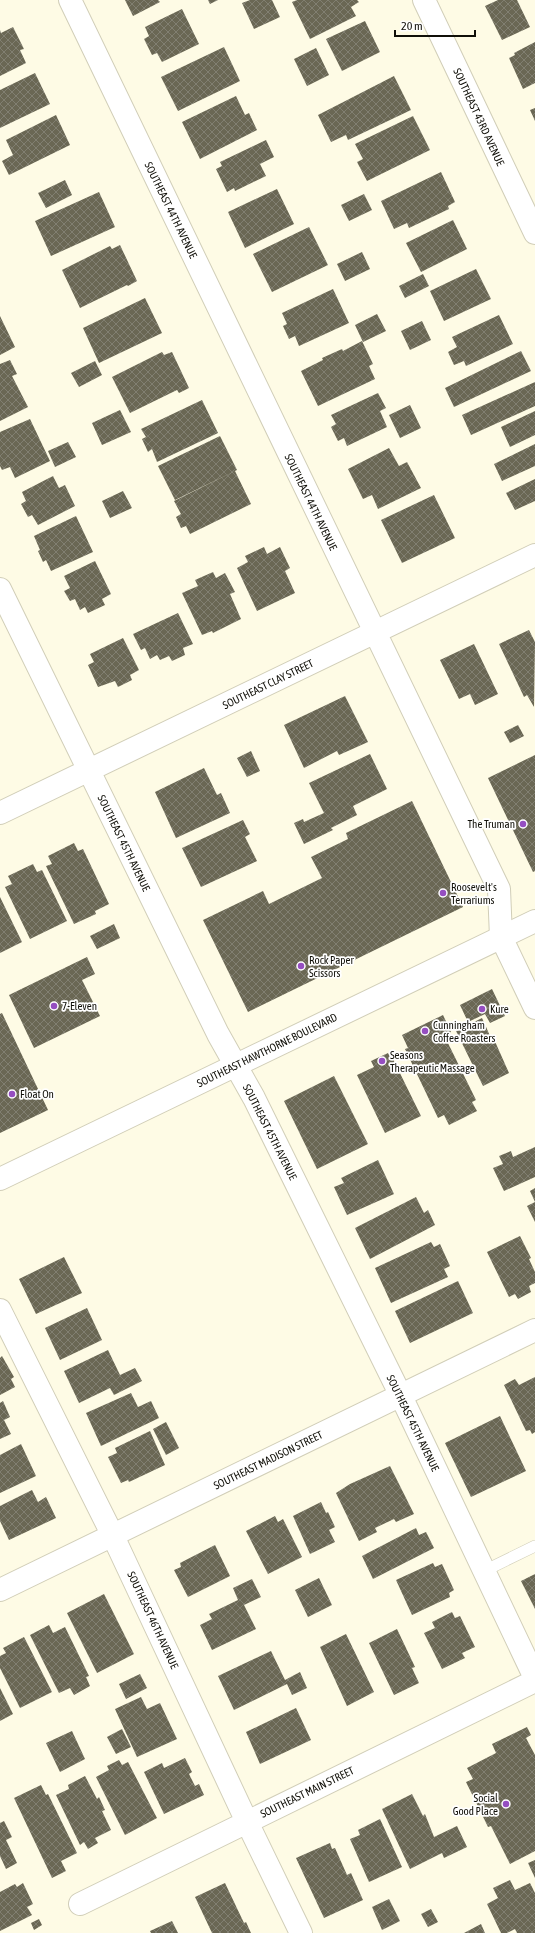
<svg xmlns="http://www.w3.org/2000/svg" width="535" height="1933" font-family="'Asap Condensed',sans-serif">
  <style>
    .building { fill: url(#building-cross-hatch) }
    .lines { fill: none; stroke-linecap: round; stroke-linejoin: round }
    .lane-casing { stroke: #d1ceb8; stroke-width: 12 }
    .street-casing { stroke: #d1ceb8; stroke-width: 24 }
    .secondary-casing { stroke: #d1ceb8; stroke-width: 24 }
    .lane { stroke: #fff; stroke-width: 11 }
    .street { stroke: #fff; stroke-width: 22 }
    .secondary { stroke: #fff; stroke-width: 22 }
    .poi-dot { fill: #954ec1; stroke: #fff; stroke-width: 1.5 }
    .labels { text-anchor: middle; dominant-baseline: central; stroke-width: 3.5; stroke-linejoin: round; paint-order: stroke }
    .street-label { font-size: 11px; fill: #100f08; stroke: #fff }
    .poi-label { font-size: 11px; fill: #100f08; stroke: #fff; text-anchor: start }
  </style>
  <defs>
    <pattern id="building-cross-hatch" width="8" height="8" patternUnits="userSpaceOnUse"><rect width="8" height="8" fill="#6a6754"/><path d="M0 0l8 8M0 8l8-8" fill="none" stroke="#817f71"/></pattern>
  </defs>
  <rect width="100%" height="100%" fill="#fefbe5"/>
  <path class="building" d="M125,0H158L160,2L133,16Z
    M208,0H218L210,4Z
    M250,0H272L280,17L254,29L242,3Z
    M297,0H357L359,2L351,7L356,16L310,39L292,2Z
    M498,0H517L530,27L502,40L485,6Z
    M182,9L199,44L162,62L157,53L152,55L144,39L149,36L145,27Z
    M365,21L380,52L342,71L326,39Z
    M13,27L24,49L20,50L26,63L0,76V30L1,33Z
    M535,42V83L523,89L509,58L515,55L514,53Z
    M224,47L240,81L178,111L161,77Z
    M316,48L329,75L307,86L294,59Z
    M35,73L50,104L0,128V90Z
    M394,76L411,110L348,140L346,135L331,142L318,115Z
    M236,96L245,115L249,113L257,130L200,159L182,122Z
    M535,108V121L530,110Z
    M56,115L70,145L9,175L2,161L13,155L6,140Z
    M413,116L430,150L367,181L357,162L363,159L355,144Z
    M266,140L274,157L260,164L266,176L235,191L234,188L227,192L216,169L222,166L220,162Z
    M441,172L455,202L448,206L449,209L409,228L407,223L394,229L381,201Z
    M65,180L72,195L46,208L38,193Z
    M277,189L294,224L245,248L228,212Z
    M99,192L115,227L51,256L35,221Z
    M364,194L372,210L349,221L341,205Z
    M453,220L467,249L421,272L406,243Z
    M309,227L328,265L272,292L253,254Z
    M120,245L137,281L128,286L127,285L80,308L62,270L110,246L112,249Z
    M362,252L370,269L345,281L337,264Z
    M476,269L491,299L444,321L430,291Z
    M423,274L429,286L405,298L399,286Z
    M333,289L349,323L299,346L295,336L289,339L283,326L287,324L282,313Z
    M145,298L162,333L99,363L83,328Z
    M377,314L386,331L363,342L355,325Z
    M499,315L513,344L466,366L464,361L454,365L448,352L457,347L452,337Z
    M0,316L15,347L0,355Z
    M422,321L431,340L410,350L401,331Z
    M362,341L373,364L369,366L375,379L318,406L301,371L323,360L322,358L342,349L343,351Z
    M521,351L531,371L454,407L445,388Z
    M162,352L164,355L172,352L189,388L179,393L177,390L130,413L112,377Z
    M10,360L17,374L12,376L28,407L0,421V364Z
    M95,361L102,375L79,387L71,373Z
    M535,382V406L471,435L462,415Z
    M378,393L386,408L380,411L387,427L347,446L344,438L338,441L331,427L336,424L331,415Z
    M202,400L218,433L157,462L152,449L148,452L142,439L146,437L141,429Z
    M410,405L421,428L400,438L389,415Z
    M120,410L131,432L102,445L92,423Z
    M535,411V435L510,447L501,427Z
    M30,419L50,461L15,478L10,467L2,470L0,466V432Z
    M220,436L237,470L175,500L158,466Z
    M68,442L76,457L55,467L48,451Z
    M535,444V466L502,481L494,464Z
    M389,448L399,466L407,462L421,488L378,509L372,495L363,499L348,469Z
    M235,471L251,504L190,534L186,526L181,528L176,517L181,514L174,501Z
    M53,476L59,488L65,485L75,506L38,525L32,515L28,517L21,504L26,501L22,492Z
    M535,479V501L515,510L506,493Z
    M123,491L132,508L110,518L102,501Z
    M434,495L455,538L402,563L381,520Z
    M76,516L93,552L51,571L46,560L43,562L38,551L40,550L34,536Z
    M264,547L267,554L280,547L290,568L285,571L295,593L257,611L237,568L248,562L245,556Z
    M95,561L111,594L102,599L105,605L88,613L85,607L80,610L75,599L70,601L64,591L70,588L64,576Z
    M213,572L216,578L225,573L235,592L230,594L241,619L213,633L212,631L202,635L182,593L198,586L195,580Z
    M178,613L193,644L183,648L185,655L172,661L169,656L160,660L157,655L150,659L145,648L141,650L133,634Z
    M529,630L535,642L534,707L527,695L524,697L499,644Z
    M123,638L139,670L130,675L132,680L118,687L115,681L98,687L88,665L94,662L90,654Z
    M474,644L498,694L475,705L470,694L459,699L440,660Z
    M345,696L368,742L339,755L337,751L304,768L284,725Z
    M518,725L524,736L510,743L504,732Z
    M251,751L260,771L247,777L237,758Z
    M370,754L387,789L353,806L357,815L331,828L333,830L304,844L294,823L303,819L304,822L324,813L309,783Z
    M535,755V871L533,872L488,778Z
    M204,768L217,795L221,793L230,813L176,838L155,792Z
    M412,801L463,907L248,1012L203,920L263,891L269,904L322,878L311,857L348,839L346,833Z
    M243,820L250,834L245,837L257,861L201,887L182,848Z
    M74,843L78,851L83,849L109,904L95,911L96,914L74,924L46,866L52,864L48,856Z
    M33,864L37,872L42,870L67,921L30,939L5,887L12,884L8,876Z
    M0,897L22,942L0,953Z
    M114,924L120,938L97,949L90,936Z
    M87,957L95,974L82,980L100,1016L34,1048L9,995Z
    M492,989L505,1016L490,1023L485,1014L468,1022L460,1005Z
    M2,1013L48,1110L0,1133V1014Z
    M443,1015L451,1032L444,1035L476,1100L472,1102L477,1111L449,1125L444,1115L438,1118L405,1049L408,1048L402,1035Z
    M482,1018L491,1038L493,1037L509,1073L483,1086L456,1031Z
    M388,1053L392,1060L393,1059L421,1116L385,1133L357,1075L374,1067L371,1061Z
    M334,1076L368,1144L317,1169L284,1101Z
    M535,1147V1177L504,1191L493,1168L503,1164L499,1156L511,1151L513,1157Z
    M378,1160L394,1194L347,1215L334,1187L344,1183L341,1178Z
    M535,1188V1202L530,1191Z
    M416,1197L424,1213L428,1210L435,1225L370,1259L355,1228Z
    M535,1202V1222L527,1206Z
    M520,1236L531,1258L529,1259L535,1272V1283L529,1286L531,1292L518,1299L515,1294L509,1297L487,1252Z
    M431,1242L434,1247L440,1244L450,1266L444,1269L448,1277L391,1303L375,1268Z
    M64,1257L82,1293L36,1314L19,1279Z
    M458,1281L473,1313L410,1343L395,1311Z
    M87,1308L102,1340L60,1360L45,1328Z
    M108,1350L120,1375L135,1368L142,1381L114,1395L110,1388L79,1403L64,1371Z
    M2,1356L14,1377L11,1379L15,1387L0,1395V1358Z
    M535,1377V1432L532,1434L530,1430L526,1431L504,1385L515,1379L519,1385Z
    M131,1393L138,1407L151,1401L159,1418L101,1446L86,1413Z
    M3,1401L10,1417L4,1420L11,1434L0,1439V1403Z
    M500,1416L526,1471L471,1497L445,1443Z
    M166,1422L179,1448L166,1455L153,1429Z
    M150,1431L165,1465L129,1482L128,1480L121,1483L108,1457L117,1453L115,1448Z
    M21,1444L36,1476L0,1493V1455Z
    M390,1466L414,1514L396,1522L394,1519L375,1528L377,1532L359,1541L336,1493L350,1484Z
    M32,1490L38,1502L46,1497L56,1518L9,1540L0,1521V1506Z
    M321,1502L326,1513L328,1512L335,1527L329,1530L335,1542L310,1554L293,1516Z
    M275,1516L278,1522L283,1519L302,1557L268,1574L246,1531Z
    M416,1528L419,1535L426,1532L434,1548L373,1579L362,1556Z
    M215,1545L230,1576L188,1597L174,1570L181,1567L180,1563Z
    M433,1563L435,1567L442,1564L454,1590L449,1593L450,1597L412,1615L396,1580Z
    M535,1574V1609L521,1581Z
    M319,1578L332,1605L308,1617L295,1590Z
    M252,1579L261,1597L244,1605L256,1629L212,1650L200,1625L212,1619L209,1614L238,1600L233,1588Z
    M104,1594L134,1654L97,1673L67,1613Z
    M452,1612L455,1618L460,1616L475,1647L462,1653L465,1658L442,1669L424,1633L435,1628L432,1622Z
    M49,1625L53,1633L65,1627L89,1676L86,1677L90,1686L74,1695L70,1688L59,1693L30,1635Z
    M397,1629L415,1667L412,1668L419,1683L394,1695L369,1643Z
    M346,1634L374,1692L347,1706L320,1647Z
    M24,1637L52,1692L20,1708L0,1668V1656L6,1653L3,1648Z
    M271,1651L285,1680L300,1672L307,1688L292,1695L287,1684L234,1710L218,1676Z
    M140,1674L147,1688L126,1699L119,1684Z
    M0,1688L13,1714L0,1721Z
    M141,1697L147,1709L160,1703L177,1739L137,1757L115,1709Z
    M296,1708L311,1740L260,1764L246,1732Z
    M527,1727L531,1735L526,1738L535,1755V1851L510,1864L491,1826L488,1827L466,1782L473,1779L467,1768L496,1753L492,1744Z
    M122,1729L131,1747L116,1754L107,1737Z
    M72,1731L85,1759L60,1772L46,1743Z
    M185,1758L192,1772L189,1774L195,1786L199,1784L204,1795L164,1814L144,1772L162,1763L164,1768Z
    M119,1760L122,1765L128,1762L157,1818L125,1835L96,1777L109,1770L107,1766Z
    M85,1776L97,1799L99,1797L105,1810L102,1811L111,1830L95,1838L98,1843L88,1849L84,1842L80,1845L56,1795L69,1789L68,1785Z
    M41,1785L46,1795L48,1794L77,1853L61,1861L66,1871L52,1878L14,1798Z
    M412,1794L423,1816L425,1814L434,1837L457,1826L467,1847L444,1858L442,1853L410,1869L382,1809Z
    M380,1819L402,1867L369,1882L350,1839L360,1835L358,1830Z
    M4,1821L12,1837L6,1840L17,1863L6,1869L0,1856V1823Z
    M330,1843L332,1849L335,1848L347,1875L351,1873L363,1900L324,1918L296,1858Z
    M535,1860V1878L528,1863Z
    M510,1880L515,1890L530,1883L535,1893V1933H517L515,1929L507,1933H501L487,1904L498,1898L493,1888Z
    M23,1883L33,1904L27,1907L32,1915L0,1931V1892L15,1884L17,1887Z
    M225,1883L244,1923L246,1922L251,1933H212L195,1897Z
    M389,1899L400,1921L382,1930L372,1907Z
    M431,1909L438,1922L428,1927L421,1914Z
    M39,1919L42,1925L34,1930L31,1923Z
    M172,1921L178,1933H151L150,1931Z
    M481,1924L485,1933H464Z"/>
  <g class="lines">
    <g class="lane-casing">
      <path id="lane" d="M484,1571L535,1546"/>
    </g>
    <g class="street-casing">
      <path id="street" d="M70,0L499,889L501,937L535,1008
        M424,0L535,233
        M0,589L218,1034L254,1098L401,1396L535,1678
        M0,813L535,555
        M0,1310L113,1536L247,1822L301,1933
        M0,1590L535,1330
        M80,1904L535,1681"/>
    </g>
    <g class="secondary-casing">
      <path id="secondary" d="M0,1179L535,921"/>
    </g>
    <use href="#lane" class="lane"/>
    <use href="#street" class="street"/>
    <use href="#secondary" class="secondary"/>
  </g>
  <g class="poi-dot">
    <circle cx="523" cy="824" r="4"/>
    <circle cx="443" cy="893" r="4"/>
    <circle cx="301" cy="966" r="4"/>
    <circle cx="54" cy="1006" r="4"/>
    <circle cx="482" cy="1009" r="4"/>
    <circle cx="425" cy="1031" r="4"/>
    <circle cx="382" cy="1061" r="4"/>
    <circle cx="12" cy="1094" r="4"/>
    <circle cx="506" cy="1804" r="4"/>
  </g>
  <g class="labels">
    <g class="street-label">
      <text transform="translate(479 117) rotate(65)">SOUTHEAST 43RD AVENUE</text>
      <text transform="translate(171 210) rotate(64)">SOUTHEAST 44TH AVENUE</text>
      <text transform="translate(311 502) rotate(64)">SOUTHEAST 44TH AVENUE</text>
      <text transform="translate(268 684) rotate(-26)">SOUTHEAST CLAY STREET</text>
      <text transform="translate(124 843) rotate(64)">SOUTHEAST 45TH AVENUE</text>
      <text transform="translate(267 1050) rotate(-26)">SOUTHEAST HAWTHORNE BOULEVARD</text>
      <text transform="translate(270 1132) rotate(63)">SOUTHEAST 45TH AVENUE</text>
      <text transform="translate(413 1423) rotate(64)">SOUTHEAST 45TH AVENUE</text>
      <text transform="translate(268 1460) rotate(-26)">SOUTHEAST MADISON STREET</text>
      <text transform="translate(153 1620) rotate(65)">SOUTHEAST 46TH AVENUE</text>
      <text transform="translate(307 1792) rotate(-26)">SOUTHEAST MAIN STREET</text>
    </g>
    <g class="poi-label">
      <text x="515" y="824" text-anchor="end">The Truman</text>
      <text x="451" y="887">Roosevelt's<tspan x="451" dy="13">Terrariums</tspan></text>
      <text x="309" y="960">Rock Paper<tspan x="309" dy="13">Scissors</tspan></text>
      <text x="62" y="1006">7-Eleven</text>
      <text x="490" y="1009">Kure</text>
      <text x="433" y="1025">Cunningham<tspan x="433" dy="13">Coffee Roasters</tspan></text>
      <text x="390" y="1055">Seasons<tspan x="390" dy="13">Therapeutic Massage</tspan></text>
      <text x="20" y="1094">Float On</text>
      <text x="498" y="1798" text-anchor="end">Social<tspan x="498" dy="13">Good Place</tspan></text>
    </g>
  </g>
  <path d="M395 30v6h80v-6" fill="none" stroke="#100f08" stroke-width="2"/>
  <text x="401" y="30" font-size="12" fill="#100f08" stroke="#ffffff" stroke-width="3" paint-order="stroke">20 m</text>
</svg>
